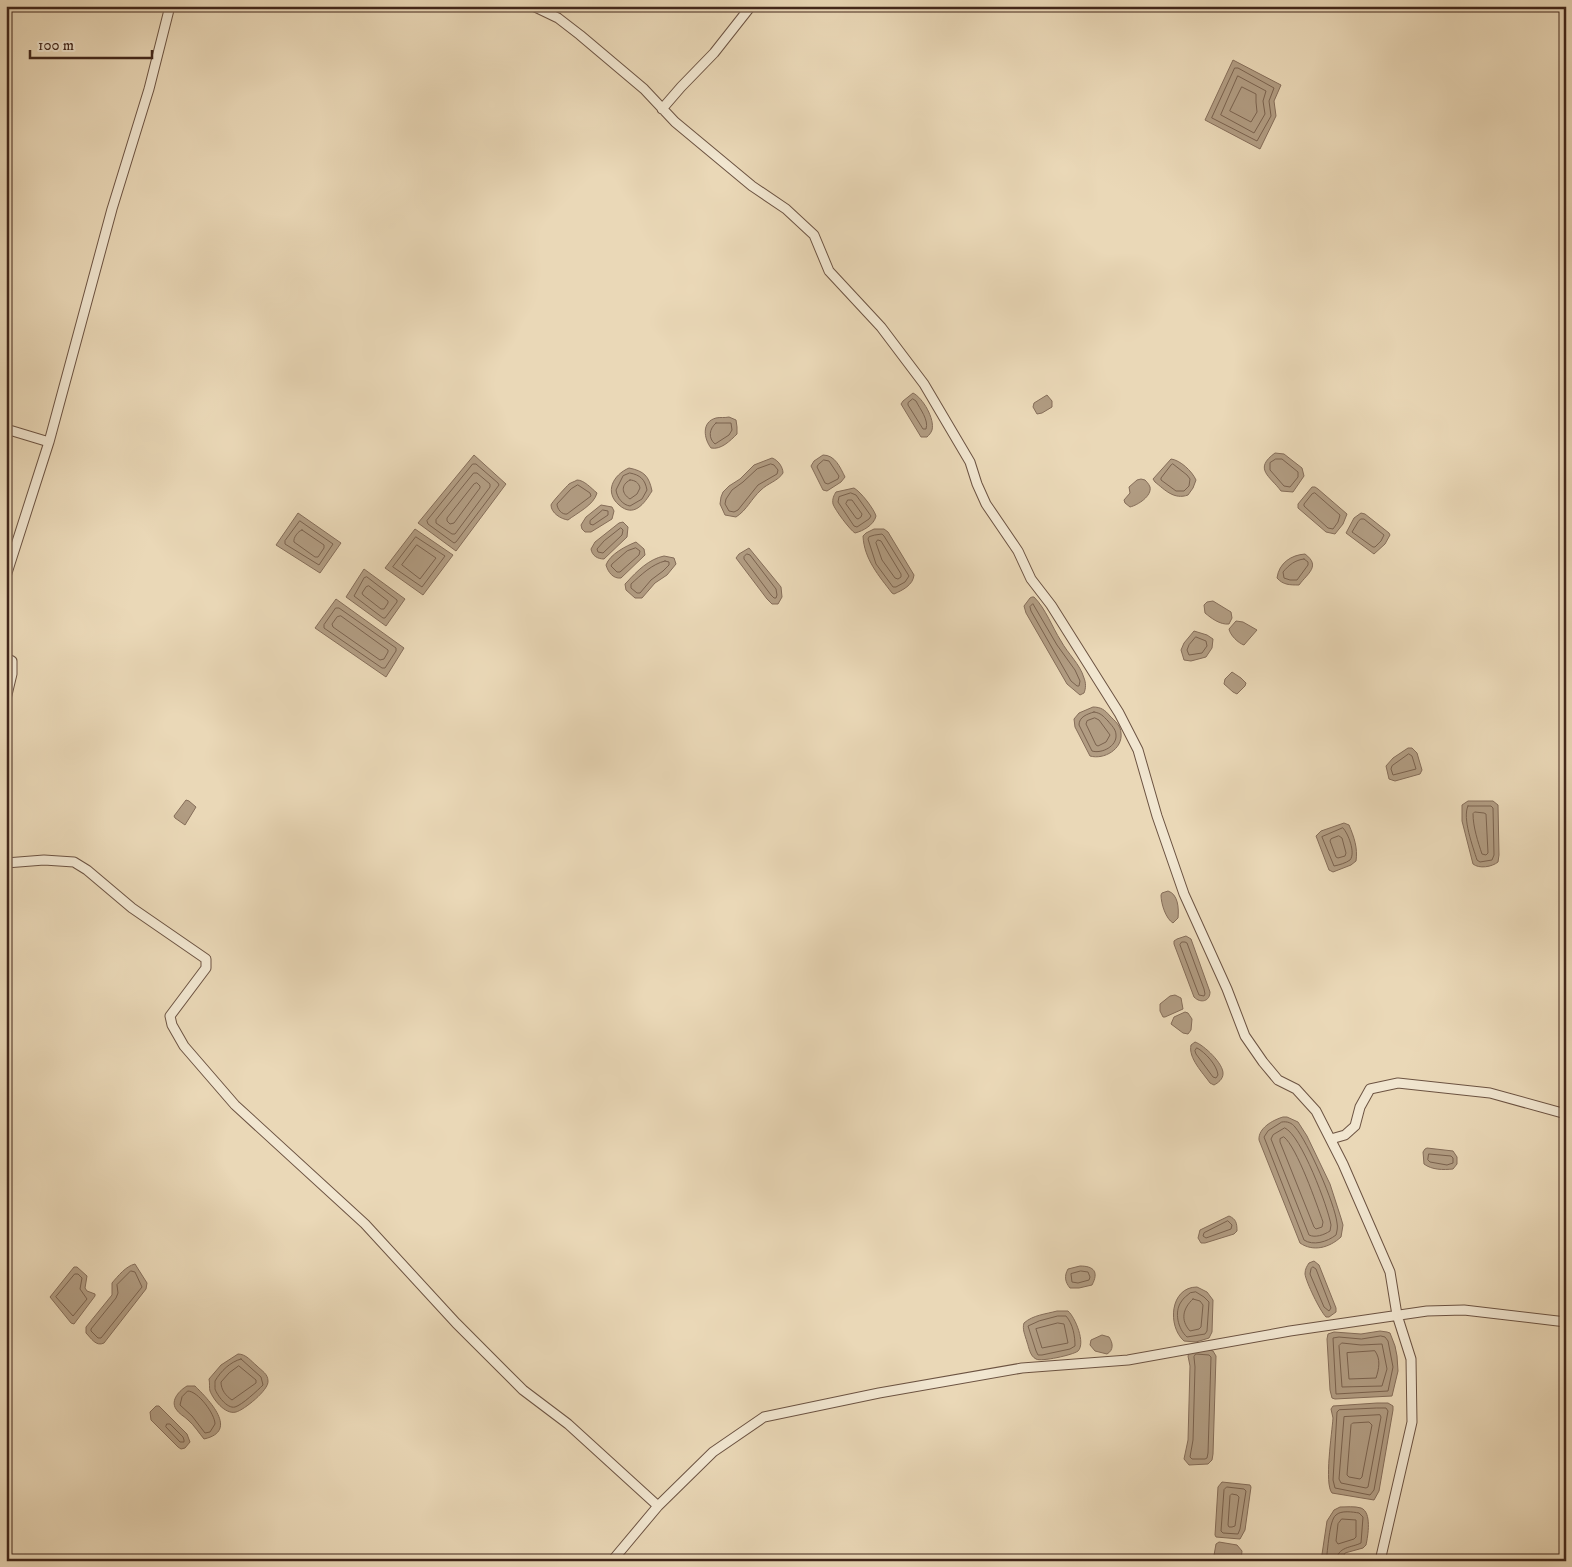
<svg xmlns="http://www.w3.org/2000/svg" width="1572" height="1567" font-family="'IM FELL DW Pica',serif">
  <style>
    .water { fill: #b19c82; stroke: #856d59 }
    .lines { fill: none; stroke-linecap: round; stroke-linejoin: round }
    .shore { stroke: #7a624e; stroke-width: 1 }
    .street-casing { stroke: #6c5342; stroke-width: 11 }
    .street { stroke: #f1e6d0; stroke-width: 9 }
  </style>
  <rect width="100%" height="100%" fill="#ead8b7"/>
  <filter id="stains"><feTurbulence type="fractalNoise" baseFrequency=".004" numOctaves="4"/><feColorMatrix values="0 0 0 0 .2 0 0 0 0 .09 0 0 0 0 .02 0 0 0 .5 -.17"/></filter>
  <radialGradient id="worn" r=".72"><stop offset=".6" stop-color="#630" stop-opacity="0"/><stop offset="1" stop-color="#630" stop-opacity=".3"/></radialGradient>
  <path class="water" d="M1233,60L1281,85L1274,101L1276,116L1260,149L1205,120Z
    M913,393C923,398 935,419 932,430C931,433 929,435 927,437H921L901,404L903,401Z
    M1047,395L1052,401V407L1042,413L1037,414L1033,407L1034,403Z
    M729,417L736,420L737,427V434C730,441 721,450 711,448C704,439 701,422 716,418C720,417 725,418 729,417Z
    M1275,453L1284,454L1302,468L1304,476L1293,492L1281,491C1270,476 1253,469 1275,453Z
    M474,455L506,484L456,551L418,523Z
    M823,455C835,455 840,467 845,477L841,482L827,491L823,490L811,466L814,461Z
    M772,458C778,460 783,467 783,473C778,481 768,483 761,490C751,499 747,510 736,517L725,515L720,504L721,497L723,492L729,486L740,479L754,465Z
    M1171,459C1180,460 1192,471 1196,480L1193,488L1188,495C1174,500 1165,490 1155,482L1153,479Z
    M629,468C644,471 649,476 652,491C644,504 634,518 619,505C604,492 613,475 629,468Z
    M1141,479L1145,480C1146,481 1149,484 1150,487C1152,496 1138,505 1130,507L1125,503L1124,500L1130,493L1129,487L1137,480Z
    M577,480C584,480 591,488 597,493C594,505 577,513 568,520C561,519 551,513 551,505C551,503 567,486 569,484C572,482 574,482 577,480Z
    M1312,487H1315L1318,489L1347,514L1343,524L1335,534L1326,532L1298,508V504Z
    M854,488C861,492 874,509 876,516C874,525 863,531 855,533C850,530 835,510 833,504C832,499 834,495 836,492Z
    M601,505L612,507L614,511L612,519L591,532H585L582,529L581,525L586,517Z
    M298,513L341,543L320,573L276,545Z
    M1361,513L1365,514L1389,533L1390,535L1385,544L1374,554L1346,533L1354,518Z
    M623,522L628,527L627,537L604,559C598,559 592,556 591,549L595,542L619,523Z
    M415,529L453,555L423,595L385,568Z
    M874,529H884L888,532L914,575C913,585 903,590 894,594L892,593C879,576 864,559 863,536L866,533Z
    M636,542L644,549L645,555L621,578C613,579 608,572 606,565C610,554 626,546 636,542Z
    M749,548L781,587L782,597L778,604H772L767,599L736,558L739,554Z
    M1305,554C1321,566 1308,573 1299,585C1290,585 1283,585 1277,578C1279,563 1291,555 1305,554Z
    M664,556L674,558L676,564L667,575L655,583L642,598H635L626,590L625,584L627,582C637,571 649,559 664,556Z
    M364,569L405,599L386,626L346,597Z
    M1032,597H1034C1046,609 1052,627 1061,641C1068,654 1080,664 1084,678C1086,683 1086,688 1084,693L1080,695L1067,684L1026,613L1024,606L1030,598Z
    M336,599L404,648L386,677L315,628Z
    M1213,601L1231,612L1232,618L1229,624C1220,625 1211,618 1205,613L1204,605L1207,602Z
    M1236,621L1243,622L1257,630L1244,645C1238,643 1230,635 1229,629Z
    M1194,631L1207,635L1213,639L1212,648L1206,657L1191,661L1184,660L1181,650L1184,643Z
    M1232,672L1241,678L1246,683L1245,686L1237,694L1233,692L1224,684L1225,679Z
    M1093,707C1101,707 1105,710 1110,716C1115,721 1121,726 1121,733C1123,749 1104,760 1090,756L1075,727L1074,719L1079,713Z
    M1408,748H1412L1417,753L1422,770L1420,774L1395,781L1389,779L1386,766L1393,758Z
    M186,800L189,801L196,807L185,825L175,818L174,816Z
    M1468,801H1493L1498,805L1499,855L1498,862C1492,867 1479,869 1473,864L1462,821V805Z
    M1344,823L1349,825C1354,837 1358,848 1356,861L1351,865L1333,872L1329,870L1316,836L1321,831Z
    M1168,891C1178,894 1179,908 1178,918L1173,923C1166,919 1161,904 1161,895L1162,893Z
    M1186,936L1191,939L1210,992C1210,1001 1201,1004 1194,997L1174,944V941L1177,939Z
    M1175,995L1181,998L1183,1009L1165,1017H1163L1160,1011V1004L1170,996Z
    M1185,1012L1188,1013L1192,1019L1191,1030L1188,1034L1183,1033L1171,1024L1174,1017Z
    M1195,1042C1204,1045 1224,1064 1223,1074C1223,1079 1218,1083 1214,1085L1210,1083C1203,1073 1188,1058 1191,1045Z
    M1283,1117H1287L1298,1122L1307,1136L1330,1184L1341,1218L1343,1225L1341,1237C1329,1248 1313,1252 1300,1243L1259,1140C1258,1128 1273,1120 1283,1117Z
    M1427,1148L1453,1151L1457,1157V1164L1453,1169C1443,1170 1432,1170 1424,1164L1423,1152L1425,1149Z
    M1229,1216C1236,1219 1237,1223 1237,1231L1234,1234L1205,1243H1201L1198,1238L1200,1230Z
    M1314,1261L1319,1265L1336,1308V1312L1329,1317H1326C1320,1311 1306,1282 1305,1274C1305,1269 1307,1266 1309,1263Z
    M135,1264L147,1283L146,1289L104,1343C96,1347 91,1338 86,1333V1327L112,1295V1283C118,1276 126,1266 135,1264Z
    M1080,1266C1094,1266 1099,1272 1092,1285L1079,1288H1070C1065,1282 1064,1276 1068,1269Z
    M74,1267H77L87,1276L85,1288L87,1291L95,1294V1296L74,1324L71,1323L50,1297Z
    M1197,1287L1207,1292L1213,1300L1212,1332L1209,1338L1196,1342L1184,1341C1167,1326 1170,1287 1197,1287Z
    M1057,1311H1068C1075,1317 1086,1343 1078,1351C1073,1355 1041,1362 1036,1359C1030,1356 1029,1348 1027,1342C1025,1335 1022,1329 1024,1323C1033,1315 1046,1314 1057,1311Z
    M1380,1331L1387,1332L1390,1333L1395,1346L1397,1356L1398,1371L1392,1396L1335,1399L1332,1398L1330,1390L1327,1339L1328,1334L1334,1332L1361,1334Z
    M1102,1335L1109,1337C1113,1343 1114,1350 1107,1354L1095,1351L1090,1345L1091,1340Z
    M1206,1349L1213,1351L1216,1356L1213,1454L1212,1460L1208,1464L1189,1465L1184,1459L1188,1440L1190,1366L1188,1356L1190,1351Z
    M238,1354C246,1354 251,1361 257,1366C262,1371 268,1374 268,1381C269,1390 244,1410 236,1412C225,1415 213,1399 210,1391C209,1388 210,1383 209,1379L221,1365Z
    M187,1386H195C208,1399 240,1431 204,1439C199,1433 194,1425 188,1420C184,1416 179,1414 176,1409C170,1400 180,1390 187,1386Z
    M1377,1403H1388L1393,1406V1410L1379,1491L1374,1500L1332,1493C1324,1484 1332,1433 1333,1418L1331,1409L1333,1406Z
    M156,1406H159L187,1434L190,1442L185,1448L181,1449L178,1447L151,1420L150,1412Z
    M1222,1482L1250,1485L1251,1487L1245,1530L1240,1539L1216,1537L1215,1535L1218,1487Z
    M1340,1507C1346,1507 1355,1506 1361,1508C1372,1512 1368,1536 1366,1545L1363,1548L1345,1553L1341,1561H1321L1327,1521L1334,1510Z
    M1219,1542L1237,1545L1242,1551L1241,1561H1213L1216,1544Z"/>
  <g class="lines">
    <path class="shore" d="M1235,68H1238L1274,88L1269,101L1271,116L1257,141L1212,118Z
      M1238,76L1266,91L1263,101L1265,114L1254,133L1221,115Z
      M1242,87L1256,94V102L1257,112L1251,122L1230,111Z
      M913,399L916,401C920,409 929,420 926,429H923L908,405V403Z
      M716,423H731L732,430L729,435L715,444C708,438 709,429 716,423Z
      M1276,459H1282L1298,472V477L1290,487L1284,486L1270,470V463Z
      M824,460L829,461L839,476L838,479L828,484L825,483L817,467L818,465Z
      M473,464H476L498,483L499,485L456,542L454,543L428,524L427,521Z
      M771,464L774,465L778,470L777,474L758,485L738,510L734,512L729,511L725,504L726,499L732,490L743,482L757,469Z
      M1173,464L1187,475L1190,479L1189,486L1184,491H1176L1161,480V478L1171,465Z
      M474,473H477L490,484V487L455,534H452L436,523V520Z
      M630,473C640,475 645,479 647,490L642,499L630,506C623,505 617,498 616,490L623,476Z
      M630,480C635,480 639,483 640,488L637,494L630,499C622,494 620,485 630,480Z
      M477,483L480,486V488L454,523L450,524L447,521V518L474,484Z
      M578,485L590,493L591,496L567,514C562,515 557,509 557,504L571,489Z
      M851,493L856,495L871,516L869,519L857,527L854,526L838,502L839,497Z
      M1315,493L1340,515L1338,522L1333,529L1328,528L1304,506V504L1312,494Z
      M848,500H852L862,514L861,517L858,519L856,518L846,504Z
      M603,510L608,511V515L593,525L590,524V521Z
      M1361,519H1364L1384,535L1381,541L1375,547H1373L1352,532L1358,522Z
      M300,521L333,544L319,565L285,544V541Z
      M621,528L623,530L622,535L603,553L598,552L597,549L604,541Z
      M302,530L324,545V548L318,557H315L294,542C293,538 298,531 302,530Z
      M875,535L882,534L884,536L909,576L905,582L896,587H893L876,564L868,539L869,537Z
      M416,537L445,556L422,587L393,567Z
      M878,540L881,541L901,574V577L898,579L895,578L882,560L876,543Z
      M417,545L436,558L420,579L402,565Z
      M636,548L640,551L639,555L620,572H617L611,566L612,564L627,551Z
      M747,554L750,555L776,589L777,595L776,598H774L771,595L744,559V557Z
      M1304,559L1308,562V565L1297,580H1290L1284,578L1283,572C1289,565 1295,560 1304,559Z
      M665,561L669,562V565L663,571L651,580L640,593H637L631,588V584C641,575 652,564 665,561Z
      M367,577L397,600V602L385,618H383L354,596L364,578Z
      M369,586L388,601V603L384,609H381L363,595L362,593L366,587Z
      M1033,604L1057,645L1075,670L1080,681L1079,686H1077L1071,681L1031,611L1030,607Z
      M336,608H339L396,648V651L385,668H382L324,628V625Z
      M341,616L388,650V652L384,659L380,660L333,627L332,624L337,617Z
      M1196,637L1206,641L1207,646L1202,653L1189,655L1187,650L1189,645Z
      M1094,712C1101,713 1103,716 1108,721C1111,725 1116,729 1116,735C1117,746 1102,754 1092,751L1079,725C1079,717 1087,714 1094,712Z
      M1095,718L1099,720L1110,735L1106,742L1098,746L1096,745L1086,724L1087,721Z
      M1409,754L1412,756L1416,769L1393,775L1391,769L1392,766Z
      M1468,806H1491L1493,808L1494,855L1492,860L1480,862L1477,860C1473,847 1462,818 1468,806Z
      M1475,812L1484,813L1486,814L1488,853L1486,855L1482,854C1478,842 1473,827 1473,814Z
      M1343,828C1348,833 1356,853 1350,860C1346,863 1339,865 1334,866L1322,837Z
      M1339,836L1342,838L1346,853L1345,856L1338,858L1336,857L1330,841L1331,839Z
      M1182,942H1185L1187,943L1204,989L1205,994L1204,996L1199,995L1197,990L1180,945Z
      M1197,1048C1205,1052 1217,1065 1218,1075L1216,1078L1213,1077L1196,1054L1195,1051Z
      M1282,1122C1287,1121 1292,1123 1295,1127C1308,1142 1335,1204 1337,1223C1338,1227 1337,1231 1336,1235C1327,1242 1313,1246 1304,1240L1264,1137L1268,1131Z
      M1285,1128C1301,1135 1328,1207 1331,1225L1330,1231C1324,1235 1315,1238 1309,1235L1271,1139L1273,1135Z
      M1284,1137C1297,1147 1317,1205 1323,1222L1322,1227L1316,1229L1314,1227L1280,1142V1139Z
      M1429,1154L1451,1156L1453,1158V1163L1447,1165L1430,1162L1428,1160Z
      M1228,1221L1232,1225L1231,1229L1206,1238L1203,1236L1204,1233Z
      M1313,1267L1316,1269L1331,1308L1329,1311L1324,1307L1310,1274L1311,1269Z
      M131,1271L135,1272L142,1287L101,1338H98L91,1331V1329L116,1298L118,1293L117,1285Z
      M1081,1271L1088,1272L1090,1277L1089,1280L1078,1283L1072,1282L1071,1274Z
      M75,1274H78L82,1278L80,1289L87,1299L73,1316L56,1297Z
      M1196,1292L1204,1297L1209,1302L1207,1331L1205,1334L1187,1337C1178,1329 1174,1312 1181,1302C1183,1298 1188,1295 1190,1293Z
      M1193,1299L1200,1301L1203,1305L1201,1327L1199,1329L1190,1331C1180,1320 1183,1308 1193,1299Z
      M1058,1316H1066C1073,1324 1075,1336 1075,1346L1070,1349L1042,1355H1038L1036,1351L1028,1326L1039,1321Z
      M1058,1323L1064,1324L1068,1343L1042,1348L1036,1329Z
      M1381,1336L1385,1337L1388,1341L1393,1367L1388,1391L1336,1394L1333,1338L1339,1337L1361,1339Z
      M1342,1343L1361,1345L1382,1344L1387,1369L1382,1386L1342,1387L1339,1346Z
      M1375,1351C1381,1359 1379,1369 1376,1378L1349,1379L1347,1353Z
      M1196,1354L1209,1355L1211,1357L1208,1453L1207,1458L1205,1459H1192L1190,1457L1193,1440L1195,1367L1194,1357Z
      M241,1359L261,1377L263,1385C258,1390 242,1405 235,1407C227,1409 217,1395 215,1389C215,1388 215,1381 215,1381C221,1371 230,1362 241,1359Z
      M239,1366L256,1380V1383L232,1400C226,1396 221,1390 221,1382L229,1373Z
      M188,1391C198,1391 215,1414 215,1424L210,1432L205,1433L192,1416L180,1405L182,1397Z
      M1377,1408H1386L1388,1411L1374,1490L1370,1495L1335,1488L1333,1480L1337,1412L1339,1410Z
      M1380,1415L1381,1417L1368,1487L1366,1488L1341,1483L1339,1479L1344,1417Z
      M1353,1423L1369,1422L1372,1425L1362,1477L1360,1479L1349,1477L1347,1475L1351,1425Z
      M167,1424H170L183,1437L184,1440V1442H180L166,1427Z
      M1227,1487L1244,1489L1246,1491L1240,1529L1238,1534L1223,1533L1221,1531L1224,1490Z
      M1232,1494L1237,1495L1239,1497L1235,1526L1232,1527H1229L1228,1525L1230,1496Z
      M1342,1519L1356,1520V1537L1354,1539L1338,1544L1336,1541L1338,1524Z
      M1326,1561C1328,1551 1329,1520 1336,1515C1341,1510 1353,1512 1359,1513L1363,1517L1361,1543C1351,1548 1338,1546 1336,1561"/>
    <g class="street-casing">
      <path id="street" d="M533,6L558,18L580,35L644,89L675,122L752,186L786,209L814,235L829,271L881,327L924,384L970,462L977,484L986,504L1018,551L1031,579L1051,605L1119,713L1138,750L1157,816L1184,894L1227,989L1245,1036L1263,1062L1278,1080L1296,1089L1316,1111L1343,1164L1390,1272L1397,1315L1411,1359L1412,1422L1380,1561
        M662,109L681,87L714,53L751,6
        M6,429L49,442
        M6,576L49,442L112,209L149,89L170,6
        M6,658L12,661V674L6,699
        M6,863L44,860L74,862L87,870L132,908L206,959V968L170,1016L172,1025L184,1046L235,1105L365,1224L456,1323L523,1390L568,1424L658,1506
        M1331,1139L1345,1135L1355,1126L1360,1107L1370,1089L1398,1083L1490,1093L1566,1114
        M612,1561L658,1506L713,1452L764,1417L879,1393L1022,1368L1128,1360L1290,1331L1427,1311L1464,1310L1566,1322"/>
    </g>
    <use href="#street" class="street"/>
  </g>
  <rect width="1572" height="1567" fill="none" stroke="#ead8b7" stroke-width="25"/>
  <rect x="8" y="8" width="1557" height="1552" fill="none" stroke="#42271b" stroke-width="2.5"/>
  <rect x="12" y="12" width="1547" height="1542" fill="none" stroke="#42271b"/>
  <path d="M30 50v8h122v-8" fill="none" stroke="#42271b" stroke-width="2.5"/>
  <text x="38" y="50" font-size="15" fill="#42271b" stroke="#f1e6d0" stroke-width="4" paint-order="stroke">100 m</text>
  <rect width="100%" height="100%" filter="url(#stains)"/>
  <rect width="100%" height="100%" fill="url(#worn)"/>
</svg>
